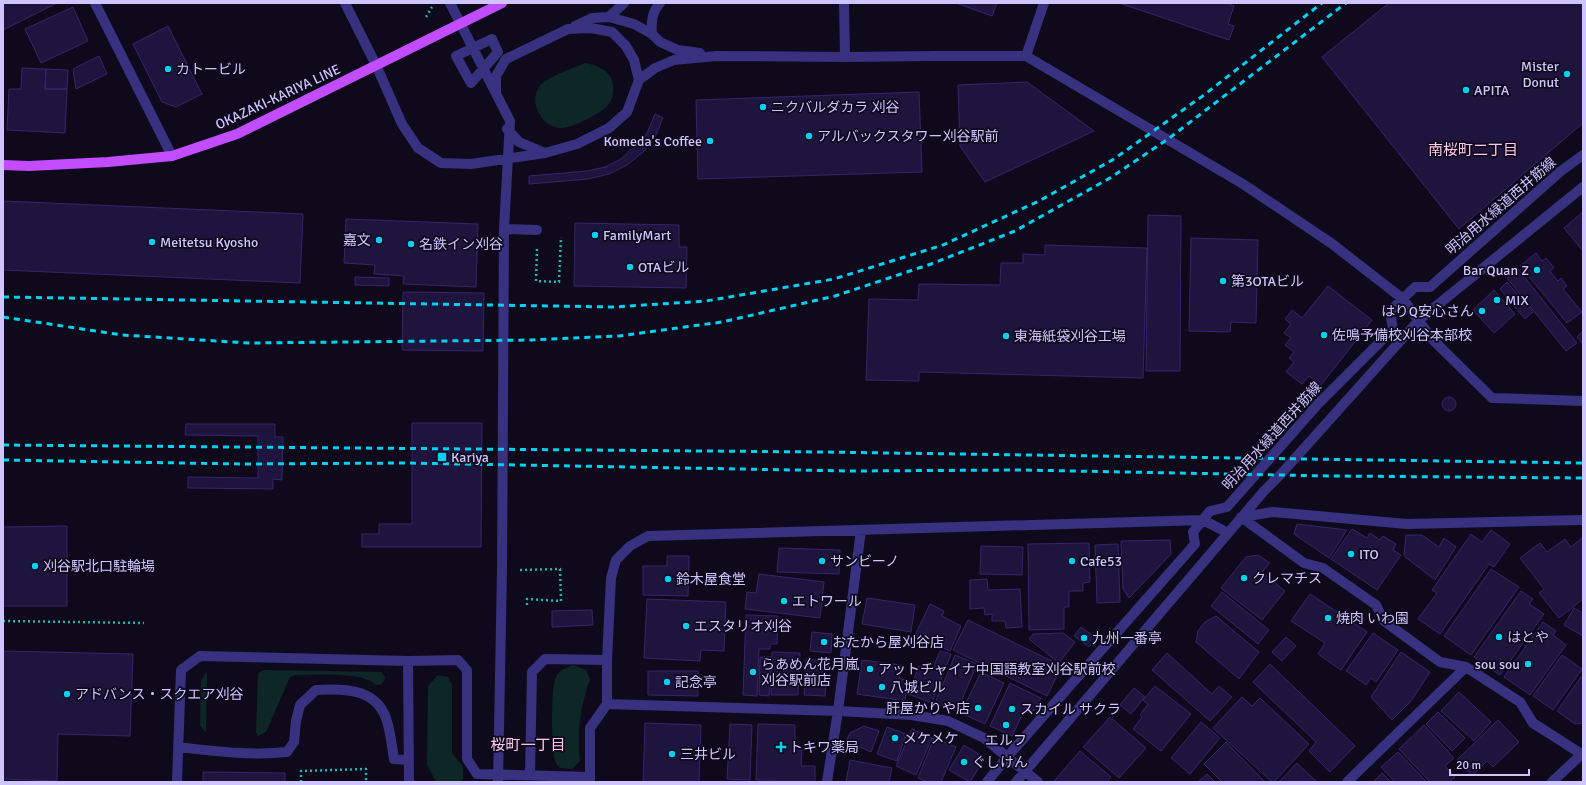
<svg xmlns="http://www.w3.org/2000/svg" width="1586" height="785" font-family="Signika,'Noto Sans JP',sans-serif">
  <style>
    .green { fill: #0d2727 }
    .building { fill: #1e153f; stroke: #35256c }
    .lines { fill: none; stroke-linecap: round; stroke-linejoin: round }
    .path { stroke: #24b4b0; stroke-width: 2.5; stroke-dasharray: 2 3; stroke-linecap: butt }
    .minor { stroke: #37317f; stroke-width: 10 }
    .major { stroke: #c24cff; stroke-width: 10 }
    .rail { stroke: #00d1f0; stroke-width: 3; stroke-dasharray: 6 5; stroke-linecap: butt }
    .poi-dot { fill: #00d1f0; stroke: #0e0a1c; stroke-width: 1.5 }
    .labels { text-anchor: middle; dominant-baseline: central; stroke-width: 3.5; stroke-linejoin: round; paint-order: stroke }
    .poi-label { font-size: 14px; fill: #cec5ff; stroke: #0e0a1c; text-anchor: start }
    .street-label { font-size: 14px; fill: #cec5ff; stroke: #0e0a1c }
    .neighbourhood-label { font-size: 15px; fill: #ffc7e9; stroke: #0e0a1c }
  </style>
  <rect width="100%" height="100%" fill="#0e0a1c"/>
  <path class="green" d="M585,63C601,66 615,73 613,91C613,96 611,102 608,105C600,114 574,127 562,128C540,129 525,96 544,82C553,75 574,68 585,63Z
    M574,665L586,670L590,679C580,708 577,731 580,761L572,769L560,768C558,766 556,764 555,761C551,748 551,691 555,679C558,670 566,668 574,665Z
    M264,670L381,672L385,677L384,681L381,685H376C364,671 313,675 295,675L290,677L266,732L258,736L256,733L258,673Z
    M207,672L206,733L200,725L201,680Z
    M438,675L448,677L452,685V753L463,767V779L459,782H436L427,764L428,686Z"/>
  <path class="building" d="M3,3H57L3,30Z
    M956,3H997L992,16Z
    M1119,3H1227L1234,6L1228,24L1234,26L1229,40Z
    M1389,3H1583V123L1459,229L1322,57Z
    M73,7L88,41L41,63L25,29Z
    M168,26L202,94L176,107L162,102L133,44Z
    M99,56L107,74L76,89L73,69Z
    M22,68L46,69L45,89H67L65,133L7,130L9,89H21Z
    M46,69L68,70L67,89H45Z
    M1027,82L1094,131L985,182L960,146L958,85Z
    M919,92L922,172L698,179L696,100Z
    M655,114L663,118L655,137L643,152L627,165L609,174L588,179L529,184V176L587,171L605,167L621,159L635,146L647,133Z
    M3,201L303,214L300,283L3,270Z
    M1583,212V251L1564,228Z
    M1148,215L1181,216L1180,371H1146Z
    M346,219L478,224L476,287L403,284L404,276L374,274L375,265L344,263Z
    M575,223L679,225V247H687L686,288L574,286Z
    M1191,238L1258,240L1256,323L1231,322L1230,332L1189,331Z
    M1045,245L1147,248L1143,378L919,372V381L866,380L869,299L918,300L919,284L1000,285L1001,263H1023V254L1045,255Z
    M1536,253L1542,261L1546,258L1554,268L1550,271L1558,281L1561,278L1567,286L1563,289L1582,312L1567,323L1520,266Z
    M1518,269L1577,343L1566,351L1507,278Z
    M355,277L389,278V286L355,285Z
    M1507,282L1533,312L1525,319L1500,289Z
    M1328,286L1372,320L1321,385L1309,376L1302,384L1286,372L1294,362L1289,358L1294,352L1285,345L1291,338L1284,333L1291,324L1285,319L1292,310L1302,318Z
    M1494,290L1515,314L1494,333L1473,310Z
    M403,292L484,293L483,351L402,350Z
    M1583,331V344L1577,337Z
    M1442 404a7 7 0 1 1 14 0a7 7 0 1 1-14 0Z
    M412,423H482L481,547H362V534H379V524H412Z
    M186,424H275V437H283L282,480L273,479V489L188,488V477L258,478V436L185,435Z
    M1297,524L1347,530L1329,558L1294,534Z
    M67,526V606H3V527Z
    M1352,529L1367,538L1370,533L1380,540L1383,536L1396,544L1393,550L1401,555L1377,590L1331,559Z
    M1491,530L1510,544L1494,567L1489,564L1440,634L1418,619L1437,593L1432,590L1471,534L1482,542Z
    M1406,535H1422L1439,547L1444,538L1456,547L1435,580L1404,556Z
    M1583,537V599L1559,618L1539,593L1544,589L1520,558L1540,543L1547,552L1565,539L1571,547Z
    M1170,540L1171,554L1129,598L1123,589L1121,541Z
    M1089,543L1090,582L1083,583V591H1069V607H1064V629L1029,630L1028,544Z
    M1118,544L1120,602L1097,603L1095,545Z
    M981,546L1023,547L1022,575L980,574Z
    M779,548L840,550L839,574L777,572Z
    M1258,555L1270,563L1262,572L1285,591L1262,620L1221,588L1246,557Z
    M667,556H689L688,596L643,595V566H667Z
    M1491,569L1519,587L1471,655L1444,636Z
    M759,574L824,582L820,618L745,609L747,592L756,593Z
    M987,579L988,590L1020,589L1022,627L1006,628L1005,621H992V614L985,615L984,608L970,609V580Z
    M1521,591L1533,599L1529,604L1544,614L1500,675L1474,657Z
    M1222,592L1269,630L1258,644L1211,606Z
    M1310,594L1367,632L1341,670L1318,654L1325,643L1291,621Z
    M867,598L915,605L911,632L862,624Z
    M647,599L726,602L724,651L701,650L700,661L644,658Z
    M930,604L944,611L942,616L961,626L950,651L915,635Z
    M1574,608L1583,613V636L1564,625Z
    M592,610L593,625L552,627V611Z
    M746,615L778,616L777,644H770V649H759L757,696L743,695Z
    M1216,616L1259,652L1239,679L1196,642L1198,631L1205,622Z
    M968,620L1062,666L1047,696L953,650Z
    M1543,622L1556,631L1553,635L1566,645L1530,695L1504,677Z
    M1081,627L1096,638L1089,647L1074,636Z
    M812,632L832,634L831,653L810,651Z
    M1063,633L1075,642L1059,663L1029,639L1033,634Z
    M1373,633L1398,650L1376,682L1371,678L1366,685L1346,671Z
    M1286,637L1296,646L1282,661L1272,652Z
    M3,651L133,654L130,736L58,734L57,781L3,779Z
    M940,651L951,654L932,703L908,694L919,666L932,670Z
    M772,652L800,653L798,695H771Z
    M1401,652L1430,672L1411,701L1392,720L1371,697Z
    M1167,653L1212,694L1219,686L1232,697L1210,721L1152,670Z
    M955,655L977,664L957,711L935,703Z
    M1562,655L1582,669L1553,710L1533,696Z
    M760,657H771L769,696L759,695Z
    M806,659L827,661L825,696L804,695Z
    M862,660L901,665L899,679L908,680L905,701L857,694Z
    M1270,664L1355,746L1330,772L1309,751L1316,742L1253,682Z
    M648,671H698V696L648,695Z
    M981,672L1004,683L985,724L961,713Z
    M1581,677L1583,678V723L1575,724L1557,711Z
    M1010,683L1041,698L1034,711L1026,707L1012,736L990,726Z
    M1155,686L1191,714L1161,751L1133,729L1142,717L1140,715L1148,704L1143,700Z
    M1134,688L1145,697L1131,714L1120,705Z
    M1459,692L1491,722L1474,741L1441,711Z
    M1242,697L1252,706L1260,698L1309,744L1274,782H1272L1213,728Z
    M1438,712L1465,738L1452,751L1426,724Z
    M1110,717L1146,748L1119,778L1083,747Z
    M1498,720L1519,742L1493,767L1487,761L1472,776L1457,760Z
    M1201,722L1220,738L1190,774L1171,758Z
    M645,723L701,725L699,782H643Z
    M730,724L752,725L750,780L727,779Z
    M758,724L795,725V750H802L801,766H815V782H775V780H756Z
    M1424,725L1454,758L1445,766L1455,777L1449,782H1430L1399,749Z
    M864,726L879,731L871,752L846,741L850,733Z
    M887,727L906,734L897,761L877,754Z
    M912,729L932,738L916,775L896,766Z
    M934,738L956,747L941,782H927L918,778Z
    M1226,742L1265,782H1222L1204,764Z
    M964,745L985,758L970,782L949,770Z
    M1080,751L1111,777L1107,782H1056L1054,781Z
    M1398,752L1427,782H1395L1381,767Z
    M850,760L892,768L889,782H846Z
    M1297,763L1317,782H1279Z
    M203,772L285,773V782H203Z
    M1382,773L1391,782H1373Z
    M1207,774L1215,782H1198Z"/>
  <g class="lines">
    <path class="path" d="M426,17L432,7
      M537,249L536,281L559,282L561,237
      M520,570L560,569L561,601L527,599V608
      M3,621L144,623
      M301,782V771L366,769V782"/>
    <path class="minor" d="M95,3L172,156
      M345,3L376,65L402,124L418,148L441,163L471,164L545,153L577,144L609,128L627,112L639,80L634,60L626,46L612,32L591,28L568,29L506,59L496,76V93
      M450,3L510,121L504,229L502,570L498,782
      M844,3L845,57
      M609,17L624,3
      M575,26L592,18L609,17L634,24L652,34L660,42L678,50L700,53
      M652,34C651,22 652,12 660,3
      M492,39L498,52L471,83L456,56Z
      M1026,56L1044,3
      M639,80L655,68L674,60L716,56L845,57L936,56H1026L1243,184L1331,243L1403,299L1432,339L1492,398L1583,401
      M507,129L519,142L545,153
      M504,229L537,230
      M1241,517L1304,563L1323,568L1376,605L1384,621L1440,662L1466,667L1520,702L1533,723L1583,755
      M1241,517L1273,512L1407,524L1583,520
      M408,661L458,660L467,670V759L477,774L590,777
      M607,704L838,711L861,530
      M178,747C214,751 251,756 287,752L294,742L296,721L300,705L316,690C347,688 380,689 388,725C391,736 392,748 394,759L409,760
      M530,775L532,672L545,659L607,660
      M177,782L181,670L200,656L408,661L409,782
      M590,782V728L607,704V660L611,578L616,560L630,546L648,536L1203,520L1228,533
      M827,782L838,711L912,715L948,721L984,738L1038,782
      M987,782L1008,756L1195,544L1193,532L1210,511L1227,507L1318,404L1393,329L1390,311L1415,287H1430L1561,171L1583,155
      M1016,782L1264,491L1281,474L1419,320L1583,187
      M1347,782L1466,667
      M1552,782L1583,753"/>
    <path class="major" d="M3,165L29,166L108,162L172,156L237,134L502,3"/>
    <path class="rail" d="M3,297L614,307L706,301L834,279L943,245L1039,201L1114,159L1204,95L1322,3
      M3,317L122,335L249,343L532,340L619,336L722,322L835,296L931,264L1015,231L1110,178L1168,139L1346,3
      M3,445L822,452L1583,463
      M3,460L242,464L405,463L851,471L1023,470L1331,476L1583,478"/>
  </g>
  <g class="poi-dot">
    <circle cx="168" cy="69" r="4"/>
    <circle cx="1567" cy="74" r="4"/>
    <circle cx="1466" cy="90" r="4"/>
    <circle cx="763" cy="107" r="4"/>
    <circle cx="809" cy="136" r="4"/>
    <circle cx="710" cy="141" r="4"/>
    <circle cx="595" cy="235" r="4"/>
    <circle cx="379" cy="240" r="4"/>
    <circle cx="152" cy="242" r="4"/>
    <circle cx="411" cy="244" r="4"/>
    <circle cx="630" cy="267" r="4"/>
    <circle cx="1537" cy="270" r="4"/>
    <circle cx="1223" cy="281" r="4"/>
    <circle cx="1497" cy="300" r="4"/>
    <circle cx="1482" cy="311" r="4"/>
    <circle cx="1324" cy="335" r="4"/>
    <circle cx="1006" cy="336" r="4"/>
    <rect x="437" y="452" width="10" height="10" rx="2"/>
    <circle cx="1351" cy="554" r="4"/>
    <circle cx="822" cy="561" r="4"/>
    <circle cx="1072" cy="561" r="4"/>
    <circle cx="35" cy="566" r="4"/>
    <circle cx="1244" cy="578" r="4"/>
    <circle cx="668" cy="579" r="4"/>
    <circle cx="784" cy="601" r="4"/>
    <circle cx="1328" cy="618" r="4"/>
    <circle cx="686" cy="626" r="4"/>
    <circle cx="1499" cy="637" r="4"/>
    <circle cx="1084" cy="638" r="4"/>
    <circle cx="824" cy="642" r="4"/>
    <circle cx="1528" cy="664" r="4"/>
    <circle cx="870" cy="669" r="4"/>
    <circle cx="753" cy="672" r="4"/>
    <circle cx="667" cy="682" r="4"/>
    <circle cx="882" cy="687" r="4"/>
    <circle cx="67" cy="694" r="4"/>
    <circle cx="978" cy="708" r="4"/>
    <circle cx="1012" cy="709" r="4"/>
    <circle cx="1006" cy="725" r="4"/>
    <circle cx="895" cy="738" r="4"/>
    <path d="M779 741h4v4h4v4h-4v4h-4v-4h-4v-4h4z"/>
    <circle cx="672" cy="754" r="4"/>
    <circle cx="964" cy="762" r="4"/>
  </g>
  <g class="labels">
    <g class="poi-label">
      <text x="1559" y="66" text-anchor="end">Mister<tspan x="1559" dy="16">Donut</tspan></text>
      <text x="176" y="69">カトービル</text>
      <text x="1474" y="90">APITA</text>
      <text x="771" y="107">ニクバルダカラ 刈谷</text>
      <text x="817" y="136">アルバックスタワー刈谷駅前</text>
      <text x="702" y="141" text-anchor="end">Komeda's Coffee</text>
      <text x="603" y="235">FamilyMart</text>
      <text x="371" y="240" text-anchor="end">嘉文</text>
      <text x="160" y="242">Meitetsu Kyosho</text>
      <text x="419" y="244">名鉄イン刈谷</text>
      <text x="638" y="267">OTAビル</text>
      <text x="1529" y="270" text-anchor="end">Bar Quan Z</text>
      <text x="1231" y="281">第3OTAビル</text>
      <text x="1505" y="300">MIX</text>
      <text x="1474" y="311" text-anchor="end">はりQ安心さん</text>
      <text x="1332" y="335">佐鳴予備校刈谷本部校</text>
      <text x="1014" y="336">東海紙袋刈谷工場</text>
      <text x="451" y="457">Kariya</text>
      <text x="1359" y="554">ITO</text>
      <text x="830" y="561">サンビーノ</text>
      <text x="1080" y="561">Cafe53</text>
      <text x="43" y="566">刈谷駅北口駐輪場</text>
      <text x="1252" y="578">クレマチス</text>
      <text x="676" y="579">鈴木屋食堂</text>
      <text x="792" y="601">エトワール</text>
      <text x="1336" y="618">焼肉 いわ園</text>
      <text x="694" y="626">エスタリオ刈谷</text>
      <text x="1507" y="637">はとや</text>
      <text x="1092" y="638">九州一番亭</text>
      <text x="832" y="642">おたから屋刈谷店</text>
      <text x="761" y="664">らあめん花月嵐<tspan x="761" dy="16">刈谷駅前店</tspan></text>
      <text x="1520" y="664" text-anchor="end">sou sou</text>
      <text x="878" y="669">アットチャイナ中国語教室刈谷駅前校</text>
      <text x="675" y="682">記念亭</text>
      <text x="890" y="687">八城ビル</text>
      <text x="75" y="694">アドバンス・スクエア刈谷</text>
      <text x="970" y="708" text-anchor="end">肝屋かりや店</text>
      <text x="1020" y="709">スカイル サクラ</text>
      <text x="903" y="738">メケメケ</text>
      <text x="1006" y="740" text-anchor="middle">エルフ</text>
      <text x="789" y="747">トキワ薬局</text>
      <text x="680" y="754">三井ビル</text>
      <text x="972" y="762">ぐしけん</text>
    </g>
    <g class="street-label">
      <text transform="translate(278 97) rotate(-25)">OKAZAKI-KARIYA LINE</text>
      <text transform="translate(1501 206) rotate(-41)">明治用水緑道西井筋線</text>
      <text transform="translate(1272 436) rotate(-48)">明治用水緑道西井筋線</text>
    </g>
    <g class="neighbourhood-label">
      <text x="1473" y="150">南桜町二丁目</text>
      <text x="528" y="745">桜町一丁目</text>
    </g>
  </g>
  <rect width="1586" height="785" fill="none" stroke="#cec5ff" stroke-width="8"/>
  <path d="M1450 769v6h79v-6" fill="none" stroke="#cec5ff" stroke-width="2"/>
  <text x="1456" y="769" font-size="12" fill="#cec5ff" stroke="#0e0a1c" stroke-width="3" paint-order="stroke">20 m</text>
</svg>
